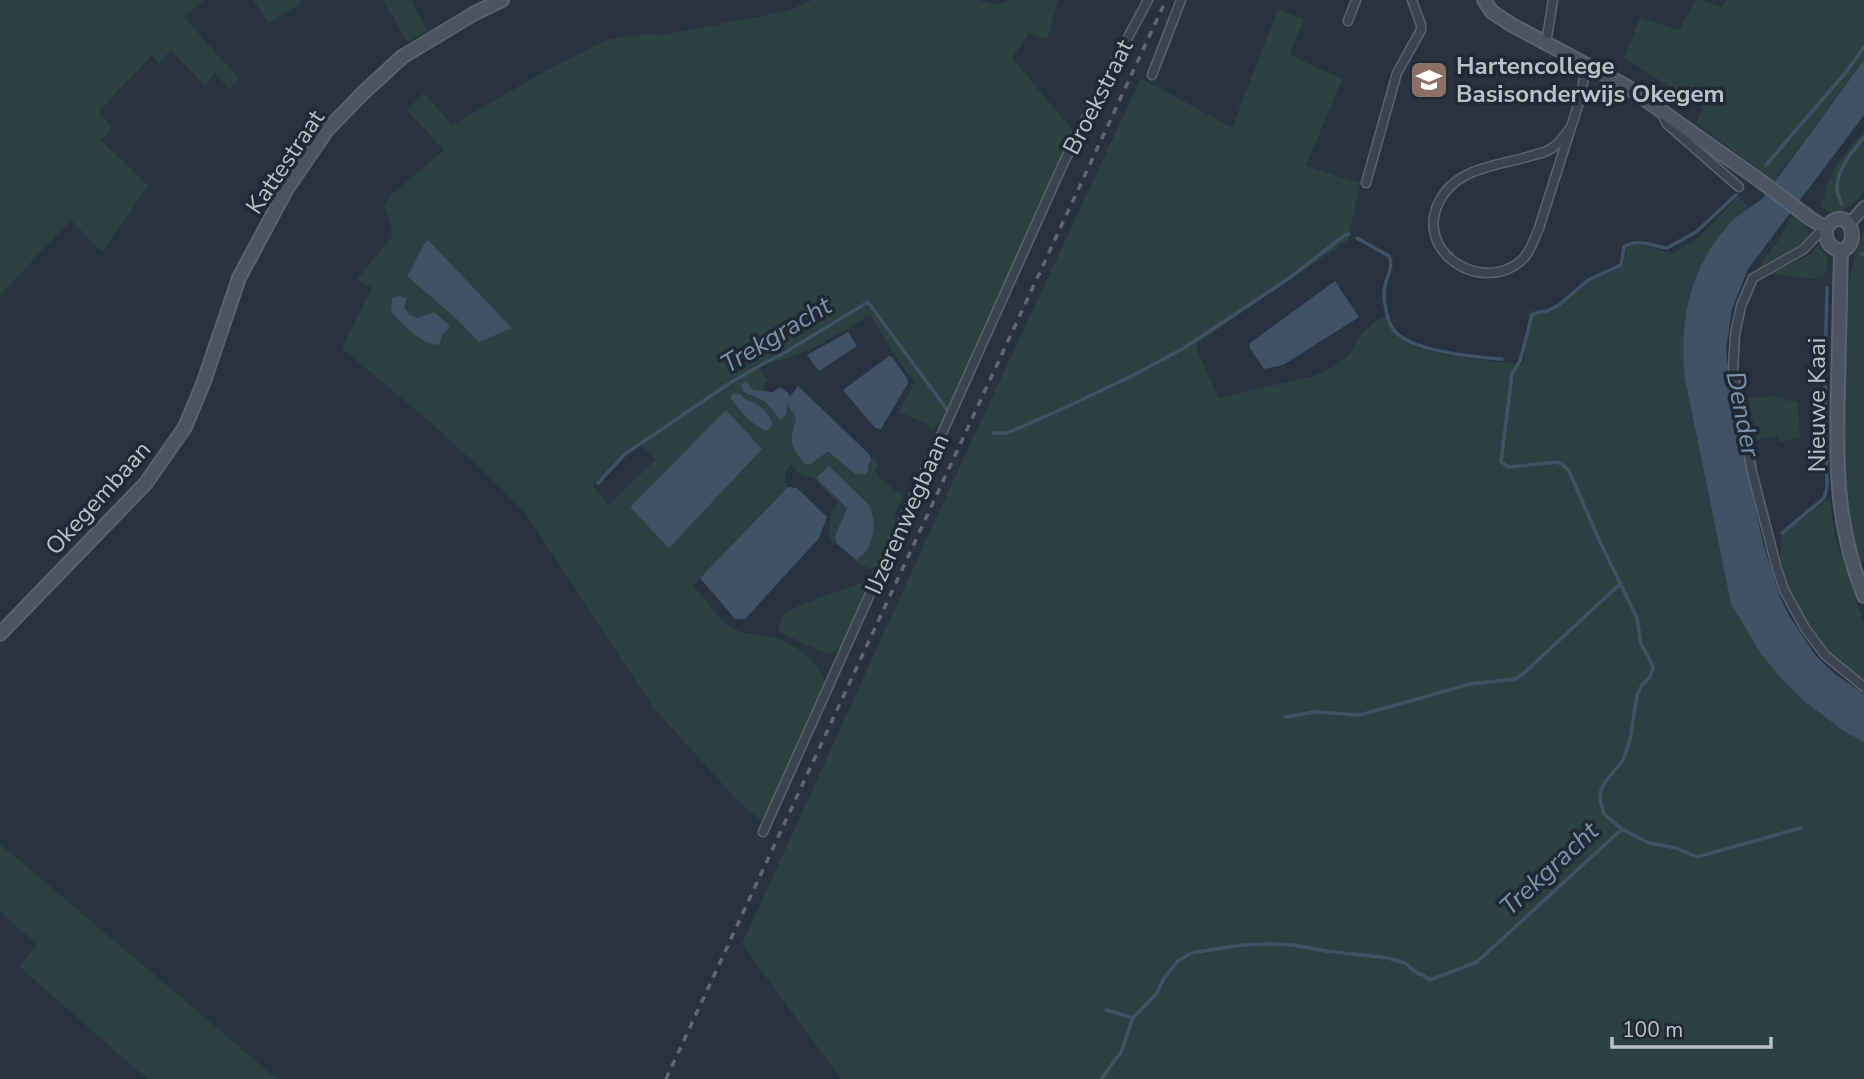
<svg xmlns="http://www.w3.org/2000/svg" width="1864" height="1079" font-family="'Nunito Sans',sans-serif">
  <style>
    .green { fill: #2c4141; fill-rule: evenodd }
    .water { fill: #405266 }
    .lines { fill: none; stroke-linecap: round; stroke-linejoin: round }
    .stream { stroke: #405266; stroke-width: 3.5 }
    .minor-casing { stroke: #5a636d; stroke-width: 11 }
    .tertiary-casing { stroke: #5a636d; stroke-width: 14 }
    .secondary-casing { stroke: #5a636d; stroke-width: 16 }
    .minor { stroke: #3c454f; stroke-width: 8 }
    .tertiary { stroke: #3c454f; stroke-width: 10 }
    .secondary { stroke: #4b5562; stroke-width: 12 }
    .rail { stroke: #5f6976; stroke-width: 3.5; stroke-dasharray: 7 7; stroke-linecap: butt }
    .labels { text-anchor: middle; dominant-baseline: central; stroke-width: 7; stroke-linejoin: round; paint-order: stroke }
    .poi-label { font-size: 24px; font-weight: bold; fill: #b9c0ca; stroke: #212a34; text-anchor: start }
    .street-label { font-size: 24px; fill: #b9c0ca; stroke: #212a34 }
    .water-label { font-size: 26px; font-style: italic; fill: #7d92aa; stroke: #212a34 }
  </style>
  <rect width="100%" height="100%" fill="#29333f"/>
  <path class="green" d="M0,0H204L184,17L239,79L229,89L215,73L205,85L171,50L159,63L152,55L98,112L112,127L101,140L148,186L102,252L71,220L0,295Z
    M253,0H300L301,3L269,23Z
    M383,0H411L427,30L408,42Z
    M812,0H978L992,4L1006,2L1007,0H1058L1047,39L1029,33L1012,58L1075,133L949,416L931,429L925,423L899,412L915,382L900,363L870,315C832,337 801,361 755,364L768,380L763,386L767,392L753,390L751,396L766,402L780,420L786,403L796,418L791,432L817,460L826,452C841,460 851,461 868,464L871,461L870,455L878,465L875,470C882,482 891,488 903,495L894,517L897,526L881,564L871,569L859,564L856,560C874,546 873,535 873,513L816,477L847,508L835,536L837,544L836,545L829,538L831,512L838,503L813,478L802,475L791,465L786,471L785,484L788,487L693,585C703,597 713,613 725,623C740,636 759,634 777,639C798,645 822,665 827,687L766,819L760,820L736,799L653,707L526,514L499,486L436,427L342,348L372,288L357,279L392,237L391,224L384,205L390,196L444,150L407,110L424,93L452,125L547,70L606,40L644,34L662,35L788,11ZM734,394H739C745,401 753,401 759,406C764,411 770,419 772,425L766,431L731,395ZM638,443L656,459L609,505L593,486Z
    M1696,0H1702L1721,7L1727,0H1864V60L1779,173L1776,182L1696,123L1703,107L1624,58L1640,18L1679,30Z
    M1278,9L1304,19L1290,55L1342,79L1306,166L1360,183L1348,240L1196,344L1199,355L1219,398L1313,376L1332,368L1350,354L1360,336L1377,320L1386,317C1388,321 1390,327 1393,331C1411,359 1491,359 1522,365L1524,359L1529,310C1555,323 1571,290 1592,279C1602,274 1613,272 1623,266L1626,248L1636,244L1672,253L1695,241L1738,197L1749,207L1723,230L1704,259L1685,379L1731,604L1761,654L1779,676L1804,701L1845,732L1864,742V1079H841L742,944L960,466L1141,78L1232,128Z
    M1864,131V192C1854,204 1845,212 1830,213L1821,206L1829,181L1839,161Z
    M1793,216C1802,223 1811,227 1808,240L1767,263L1756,271L1780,238L1790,218Z
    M1864,229V561L1859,566L1850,536L1845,502V319C1847,285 1852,260 1864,229Z
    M1818,245L1828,258L1823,280L1770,274L1811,254Z
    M1771,396L1798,403L1800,435L1802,437L1780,442L1778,436L1757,441L1748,398Z
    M1829,498L1835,535L1860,613L1864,621V682C1853,673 1840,664 1830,654C1809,632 1792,602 1783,573C1779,561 1780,548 1782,535Z
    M868,581L872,582C865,597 850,642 838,650C833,654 828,653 822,652L779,632C779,627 779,621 783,616C794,604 851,587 868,581Z
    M0,844L277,1079H147L19,966L37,945L0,911Z"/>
  <path class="water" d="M1864,60V115L1748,269L1732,309L1726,349L1731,394L1763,543L1779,595L1790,617L1816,656L1835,674L1864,694V742L1845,732L1804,701L1779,676L1761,654L1731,604L1685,379C1679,326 1688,273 1724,230C1734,217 1748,209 1762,199Z
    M428,240L512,328L479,342L457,319L407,276C415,264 419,250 428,240Z
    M1335,281L1359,317L1283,365L1264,369L1249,347L1250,343Z
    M399,296L407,298L404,308L410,315L418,318L434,312L448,324L450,328L443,333L439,345C420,344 403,325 391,311L392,299Z
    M848,332L857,346L819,371L807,355Z
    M889,356L892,357L907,378L908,383L881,429L875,428L843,390Z
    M746,381L753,390L773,392L780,387L788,393L790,397L798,386L870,455L871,461L868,464V471L866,474H855L830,453L827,452L811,464H805C790,447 789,440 796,418L787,404L786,416L780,420L766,402L744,392L741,385Z
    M734,393L740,394C745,401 752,401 759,406C766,410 770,418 773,425L766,431C751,424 741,412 731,399V395Z
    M726,410L762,449L669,548L630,507Z
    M829,466L869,505C876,517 875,541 865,552C863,555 859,557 856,560L837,544L835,536L847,508L816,478Z
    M788,487L797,488L827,517L819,538L745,619H735L700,578Z"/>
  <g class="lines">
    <path class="stream" d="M1766,165L1846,72L1864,47
      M1842,204C1840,199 1836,193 1837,188C1837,168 1853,151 1864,137
      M1357,238L1389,256C1395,267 1384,280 1384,292C1384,302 1387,321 1393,329C1409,352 1476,357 1502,359
      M1862,254L1864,255
      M1825,367L1827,288
      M994,433H1007L1060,410L1134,375L1184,348L1288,279L1345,235L1349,234
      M598,483L625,454L730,383L768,361L779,356L868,302L948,411
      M1782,533L1824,498L1827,488L1825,377
      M1285,717L1315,712L1360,715L1470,684L1515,679L1524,673L1621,583
      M1622,829L1649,843L1676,848L1697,857L1801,828
      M1106,1010L1133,1018L1157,993L1164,978L1178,961L1191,953L1242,945L1268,944L1293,945L1326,951L1388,958L1405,963L1417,973L1423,975L1430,980L1477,962L1622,829L1604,814L1600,800L1601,790L1606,781L1623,760L1630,740L1637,695L1642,685L1650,677L1653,668L1650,660L1641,644L1637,618L1601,544L1569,471L1562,464L1556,462L1509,467L1501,462L1512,374L1520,361L1532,315L1539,312L1547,311L1559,305L1588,280L1621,265L1624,247C1636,238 1653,246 1667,248L1696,232L1736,195
      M1101,1079L1121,1052L1133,1018"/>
    <g class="minor-casing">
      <path id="minor" d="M1348,21L1356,0
        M1546,43L1553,0
        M1152,75L1181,0
        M1661,112L1667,124L1739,187
        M1570,128C1565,135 1559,144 1552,148C1548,151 1542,153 1537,154C1503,166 1457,165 1439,202C1414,251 1480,295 1521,261C1530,253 1534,239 1539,228L1581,96L1586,64
        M1366,183L1397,73L1421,30V25L1412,0
        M1826,228L1816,236L1804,249L1753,278L1741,306L1735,334L1733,372L1752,472L1777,569L1784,590L1805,628L1825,655L1864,687
        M763,832L1063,164L1101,88L1148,0"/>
    </g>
    <g class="tertiary-casing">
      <path id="tertiary" d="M1851,222L1864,207"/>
    </g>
    <g class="secondary-casing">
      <path id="secondary" d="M1484,0L1492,12L1512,25L1626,86L1762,182L1811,219L1826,228
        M1826,228C1847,200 1864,244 1841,251
        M1826,228C1825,241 1829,247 1841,251
        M1841,251C1840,295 1839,340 1838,385C1836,461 1835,524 1864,596
        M0,634L146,483L185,427L203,384L239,278L286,190L327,130L363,93L402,57L475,13L502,0"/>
    </g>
    <use href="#minor" class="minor"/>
    <use href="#tertiary" class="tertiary"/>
    <use href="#secondary" class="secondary"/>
    <path class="rail" d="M666,1079L1166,0"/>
  </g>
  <defs>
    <g id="school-square" transform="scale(2.0125)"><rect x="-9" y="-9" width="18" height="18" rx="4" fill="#8d6e63" stroke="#212a34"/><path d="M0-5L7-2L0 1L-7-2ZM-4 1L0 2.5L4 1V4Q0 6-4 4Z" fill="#fff"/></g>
  </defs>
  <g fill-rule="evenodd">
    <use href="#school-square" x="1429" y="80"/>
  </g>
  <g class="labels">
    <g class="poi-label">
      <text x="1456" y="66">Hartencollege<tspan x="1456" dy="28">Basisonderwijs Okegem</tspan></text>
    </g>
    <g class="street-label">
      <text transform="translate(1098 97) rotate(-63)">Broekstraat</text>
      <text transform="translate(285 162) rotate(-56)">Kattestraat</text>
      <text transform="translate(1817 405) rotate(-90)">Nieuwe Kaai</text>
      <text transform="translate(98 498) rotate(-48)">Okegembaan</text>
      <text transform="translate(907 514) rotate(-66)">IJzerenwegbaan</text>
    </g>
    <g class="water-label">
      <text transform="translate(776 335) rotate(-31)">Trekgracht</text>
      <text transform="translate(1743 414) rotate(79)">Dender</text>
      <text transform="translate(1549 869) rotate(-43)">Trekgracht</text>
    </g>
  </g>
  <path d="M1612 1037v10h159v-10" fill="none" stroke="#b9c0ca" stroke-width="3.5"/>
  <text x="1622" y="1037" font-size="21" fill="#b9c0ca" stroke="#212a34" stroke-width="5" paint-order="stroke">100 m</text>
</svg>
